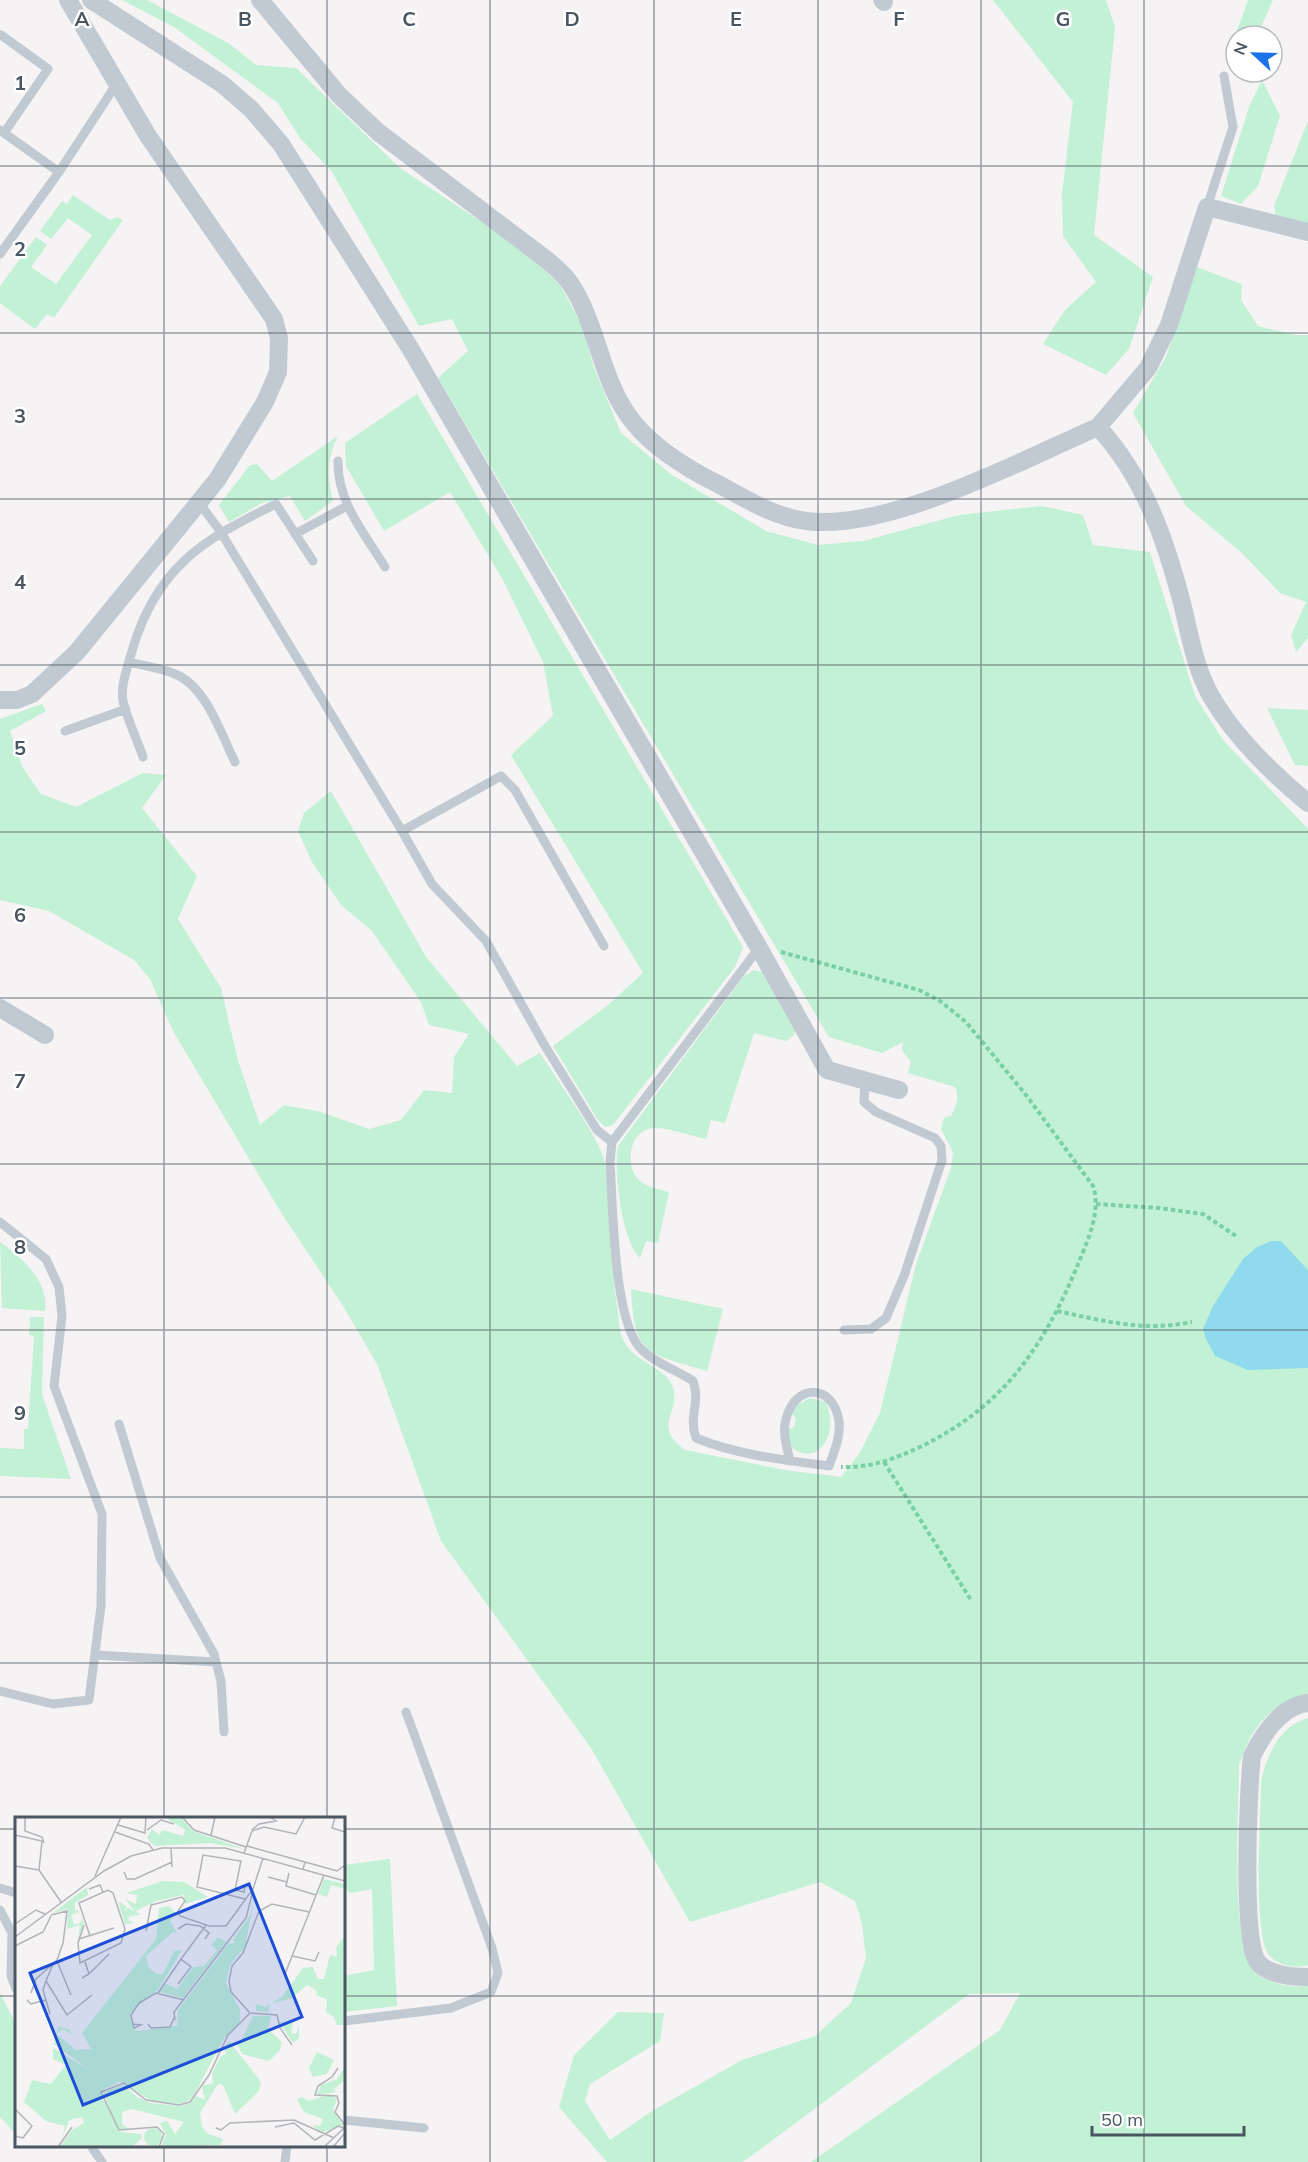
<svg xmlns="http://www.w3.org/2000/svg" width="1308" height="2162" font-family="Mulish,sans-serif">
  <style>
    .green { fill: #c3f1d5 }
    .water { fill: #90daee }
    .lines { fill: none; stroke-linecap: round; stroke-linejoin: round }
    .path { stroke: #7ad0a6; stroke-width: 4; stroke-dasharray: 4.5 3; stroke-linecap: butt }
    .lane { stroke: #c1cad2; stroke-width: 9 }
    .street { stroke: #c1cad2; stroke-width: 18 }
    .grid { fill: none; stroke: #4a5661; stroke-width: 1.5; stroke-opacity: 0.55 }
    .inset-road { fill: none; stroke: #b1b4b9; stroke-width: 1.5 }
    .view { fill: #1d4ed8; fill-opacity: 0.15; stroke: #1d4ed8; stroke-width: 3 }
    .inset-edge { fill: none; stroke: #4a5661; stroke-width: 3 }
    .grid-label { font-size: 20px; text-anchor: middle; font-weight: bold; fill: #4a5661; stroke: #fff; stroke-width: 5; stroke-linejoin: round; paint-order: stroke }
  </style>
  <rect width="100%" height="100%" fill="#f5f3f3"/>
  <path class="green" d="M122,0H147L230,44L256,65L296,68L400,168L524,250L561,286L582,326L594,368L621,433L672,475L766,531L818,545L863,541L959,515L1042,506L1083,515L1093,545L1150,552L1195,696L1223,740L1308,829V1696C1268,1703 1251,1729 1239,1765C1239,1807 1230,1941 1253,1970C1263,1983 1293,1989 1308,1985V2162H811L1000,2030L1020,1993L969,1994L743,2162H607L559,2107L574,2055L618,2012L664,2013L660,2041L590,2084L585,2101L610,2140L652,2111L742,2060L815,2036L851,2003L866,1958L862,1924L855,1901L820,1882L690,1922L591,1748L441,1541L377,1364L343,1306L282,1214L173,1031L150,979L134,960L49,911L0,900V719L42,704L46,711L10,731L23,768L41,794L76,807L143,773L166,775L142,808L197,876L178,919L221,988L238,1061L260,1125L284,1105L321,1112L369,1129L401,1120L424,1090L452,1093L454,1057L469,1034L429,1025L421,1002L372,931L341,905L312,862L298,831L304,813L331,791L426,957L517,1066L540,1053C555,1077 601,1139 605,1163C614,1212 609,1263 618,1312C619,1321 619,1331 623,1339C632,1362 664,1366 672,1385C683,1413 650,1424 685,1450L785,1470L841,1477L859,1454L880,1413L916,1264L951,1168L953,1152L941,1129L944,1118L951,1116C956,1107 959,1099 956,1088L952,1086L908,1073L911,1062L902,1050L903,1042L882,1053L829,1037L438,378L468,351L452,319L419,326L332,172L300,138L278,103L174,27Z
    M993,0H1106L1115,27L1094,235L1153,277L1129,349L1106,375L1043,344L1065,310L1096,282L1063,236L1062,193L1073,102Z
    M1248,0H1273L1257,36H1236V40L1234,39Z
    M1262,80L1280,116L1258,186L1241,204L1221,196L1249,107Z
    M1308,121V224L1276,215L1274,206Z
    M73,195L110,220L117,217L123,220L54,318L47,314L35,329L0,303V286L36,237L47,245L31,267L56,284L92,235L68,218L51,239L40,231L62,201L67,204Z
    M1197,267L1242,284L1241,300L1258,326L1295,335H1308V638L1296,652L1291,635L1306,602L1280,593L1243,554L1186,506L1133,413L1166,357Z
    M417,394L743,947L735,967L613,1125L605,1127L598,1120L553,1046L607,1006L643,973L511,755L553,716L543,662L503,580L450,492L384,531L346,466L345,443Z
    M338,436C327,457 327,478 333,501L305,521L290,496L262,503L229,522L219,505L250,465L257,464L272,481Z
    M1267,708L1308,710V766L1295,765Z
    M754,970L765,973L796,1028L794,1035L786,1041L754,1033L725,1123L711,1120L706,1139C690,1136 671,1128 655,1128C630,1128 624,1164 638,1179C645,1187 659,1189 669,1192L658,1243L646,1241L640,1258C622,1242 613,1170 618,1146L744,976Z
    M0,1242C21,1256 50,1283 45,1311L2,1308Z
    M631,1289L723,1309L707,1371C647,1353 634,1356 631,1289Z
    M30,1317H44L42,1394L71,1479L0,1476V1448L24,1449V1429H28L34,1336L29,1335Z
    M810,1398L825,1402C840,1425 822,1471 791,1447L787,1430L794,1427L796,1418L791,1413L797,1405Z
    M1308,1718V1965C1295,1969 1274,1965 1267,1952C1253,1923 1261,1818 1261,1782C1267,1755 1279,1726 1308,1718Z
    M390,1859L397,2006L344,2012V1976L374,1970L372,1889L351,1893L344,1888V1865Z
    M0,1993L16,2024V2134L0,2117Z"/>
  <path class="water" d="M1272,1241H1281L1308,1270V1368L1248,1370L1215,1356L1206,1339L1203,1329L1213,1306L1243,1259L1257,1247Z"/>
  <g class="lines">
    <path class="path" d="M781,952L919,990L940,1001L966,1022L1026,1095L1093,1186C1102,1213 1086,1244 1076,1269C1042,1350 1001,1408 920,1447C894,1459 871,1468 841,1467
      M1096,1204L1159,1208L1203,1214L1236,1236
      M1057,1311C1105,1321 1143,1332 1192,1322
      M884,1462L971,1600"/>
    <path class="lane" d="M0,130L4,133L48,69L1,35
      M4,133L59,172
      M1207,207L1233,127L1224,76
      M0,254L59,172L117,83
      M338,461C337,502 365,534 385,567
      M198,501L220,531L402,831L501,776L515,790L604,946
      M295,534L347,506
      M129,662C144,666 161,668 175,674C206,686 221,734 235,762
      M65,731L126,709
      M143,757C137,739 127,719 123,701C120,686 128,666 132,651C156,568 202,540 276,504L313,561
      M402,831L432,884L486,941L545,1046L597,1130L612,1142
      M759,948L612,1142L610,1162C613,1204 613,1323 642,1350C656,1364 677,1370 693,1381C701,1403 688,1415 696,1438C737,1455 785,1460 829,1466C834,1452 841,1436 839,1421C833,1383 795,1383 786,1419C782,1433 787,1447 790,1461
      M0,1222L46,1259L59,1287L62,1316L54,1386L102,1514L101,1606L89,1700L53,1704L0,1691
      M844,1330L871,1329L886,1318L904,1276L942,1160L941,1146L935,1138L876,1112L864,1102L865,1080
      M119,1424L160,1558L214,1654L216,1662
      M96,1655L216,1662L221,1681L224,1732
      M0,1888L16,1893
      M0,1910L12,1933L11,1976L16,1989
      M344,2021L451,2008L491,1992L498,1973L492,1948L406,1712
      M344,2120L424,2128
      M91,2146L102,2162
      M285,2162L287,2146"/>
    <path class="street" d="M91,0L222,84L251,109L281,144L410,348L759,948L827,1070L899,1090
      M260,0L339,95L378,132L547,260C555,267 564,274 570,283C599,326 600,382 634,423C655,449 688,469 718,484C746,499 774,517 806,521C887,532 1022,460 1098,427C1145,478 1166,541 1183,607C1190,637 1196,671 1212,698C1235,737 1273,774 1308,803
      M882,0L884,2
      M1098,427L1148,368L1169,325L1207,207L1308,232
      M0,700H17L32,694L77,652L217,480L265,402L278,372L279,338L274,319L148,136L68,0
      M0,1008L45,1035
      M1308,1703C1281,1706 1263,1734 1252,1756C1248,1790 1242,1936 1257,1961C1266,1975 1293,1977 1308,1977"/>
  </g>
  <path class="grid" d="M164,0V1818M327,0V1818M490,0V2162M654,0V2162M818,0V2162M981,0V2162M1144,0V2162M0,166H1308M0,333H1308M0,499H1308M0,665H1308M0,832H1308M0,998H1308M0,1164H1308M0,1330H1308M0,1497H1308M0,1663H1308M0,1829H16M344,1829H1308M0,1996H16M344,1996H1308M164,2146V2162M327,2146V2162"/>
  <g transform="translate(15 1817)">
    <rect width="330" height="330" fill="#f5f3f3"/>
    <path d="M150,0L166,1L178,14L229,32L195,26L139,29L132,21L137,12L144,18L148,13L168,19L170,13ZM309,62L330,67V72L316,68L312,80L303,77ZM148,64L169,65L193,80L170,87L169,78L141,84L121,94L125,98L115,99L113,103L119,106L110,107L103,84L112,90L108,95L113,91L120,94L110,82L121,87L122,78L111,76ZM243,65L230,130L215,148L211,166L225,193V206L209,221L179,278L173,284L164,287L135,283L105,265L89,272L86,280L97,295L105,315L126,317L127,321L117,330H45L57,313L69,306L67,300L54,303L46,324L50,309L31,304L9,285L17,263L36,267L51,248L38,242V231L73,252L39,227L43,210L55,212L57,217L47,212L42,217L61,233L76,232L67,216L141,122L144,91L154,89L164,100L160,98L155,104L162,116L158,115L131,139L134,151L142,157H148L159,134L167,133L143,173L115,196L121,214L162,209L163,193L213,127L220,126L218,123L235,99ZM72,70L73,78L60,86V95L63,93L65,99L63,95L56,98L59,108L66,106V101L69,106L62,128L65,108L52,112L53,92L38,96ZM330,119V208H322L319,200L311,195L312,182L302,179L301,173L292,168L277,181L255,187L253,195L241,194V187L250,190L267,180L288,151L298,150L303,162H309L315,138L322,140L321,130ZM203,120L211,125L168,181L145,175L150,166L162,172L178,150L189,149L202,133L196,128ZM238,199H256L253,212L267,225L265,233L254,244L227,237L221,225L226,224ZM264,205L278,206L276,216L281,217L284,208V221L278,226ZM214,224L246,265L244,274L220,297L208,268L203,267L185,296L187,310L193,317L208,322L205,328L146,330L151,318L145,306L152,304L160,317L169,305L117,292L107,295V307L114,312H104L88,275L109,268L122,280L135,286L164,289L174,287L181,279L190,283L187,269L198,266L197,256L206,239L211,237L209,230ZM302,235L319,243L312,257L298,260L294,251ZM330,250V263L319,272L321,275L302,278L306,268L322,262ZM314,277L322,282L318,293L328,308L305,316L298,308L305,309L308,302L289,295L282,283L286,280L294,284ZM129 320a9 9 0 1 1 18 0a9 9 0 1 1-18 0Z" fill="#c3f1d5"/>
    <path class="inset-road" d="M10,0V14L27,20L29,26M167,0L179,13L231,30M320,0L317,11L330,15M103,8L130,16L131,0M132,13L146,3L159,7M237,13L244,7L261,4L255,0M100,15L134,27L138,33M0,18L27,24L24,53L46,85M196,18L200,0M232,29L290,45M156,31L157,50M229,36L237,14L249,10L281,17L290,0M0,49L24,53M288,52L290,45L322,54L330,48M109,55L112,62H120L157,45M274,56L271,69L301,78M80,59L106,0M253,60L272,65M74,72L85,68L88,75M230,82L182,70L188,38L226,44L220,73L229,75L230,69M0,107L21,93L30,97M69,108L63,126L65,146L106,126L110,112L98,76L93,73L64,86L75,119M163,112L171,107L185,109L194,116L190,122M131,114L136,88L167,80L170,84L163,94L165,99L194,109H211L238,72L248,41M0,120L89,54L116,39L147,31H210L330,64M64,122L99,111M0,129L28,115L36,99M277,139L300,144L304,135M42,144L56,178M38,147L31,164L52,198L77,178M74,157L94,137M270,157L309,58M67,161L74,157L70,145M31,164L28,173L35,197M163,167L176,150L166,142L191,108M16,176L21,162L42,143L48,126L52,94L36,98M143,176L166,142M12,183L16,187L31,183M236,196L262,198L265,211L277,228M160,203L159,195L231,101L238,74M118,207L126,208L119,211L118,207L116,198L124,186L141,176L169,183M133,207L136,211L155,210L160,199M323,251L317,260L303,269L300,278L322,279L324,286L320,295L330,308M0,292L17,309L8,321L0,319M260,310L279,306L300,323L323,309L329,311M201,311L206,313L215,306L279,303L319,321M43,330L57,310M144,330L149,317L142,310L104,313L86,275L109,266L131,283L164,288L175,285L194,258L213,218L235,196L216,175L214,164L217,149L228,136L244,94L257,87L294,95M309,330L329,311M318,330L330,316"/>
    <path class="view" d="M234,67L287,200L68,288L15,156Z"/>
    <rect width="330" height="330" class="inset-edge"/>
  </g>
  <g class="grid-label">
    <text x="82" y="26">A</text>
    <text x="245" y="26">B</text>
    <text x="409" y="26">C</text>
    <text x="572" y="26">D</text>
    <text x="736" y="26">E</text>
    <text x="899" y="26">F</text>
    <text x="1063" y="26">G</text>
    <text x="20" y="90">1</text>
    <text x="20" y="256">2</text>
    <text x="20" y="423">3</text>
    <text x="20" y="589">4</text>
    <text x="20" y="755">5</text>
    <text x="20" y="922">6</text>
    <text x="20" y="1088">7</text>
    <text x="20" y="1254">8</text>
    <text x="20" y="1420">9</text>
  </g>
  <g transform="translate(1254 54) rotate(292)"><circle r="28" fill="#ffffff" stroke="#b7bbc0" stroke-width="1.5"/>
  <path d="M0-4.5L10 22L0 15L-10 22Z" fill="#1a73e8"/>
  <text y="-9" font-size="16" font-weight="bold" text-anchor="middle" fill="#4a5661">N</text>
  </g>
  <path d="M1092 2126v9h152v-9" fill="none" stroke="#4a5661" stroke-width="3"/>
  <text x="1101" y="2126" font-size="18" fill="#4a5661" stroke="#ffffff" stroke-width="4.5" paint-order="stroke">50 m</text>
</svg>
